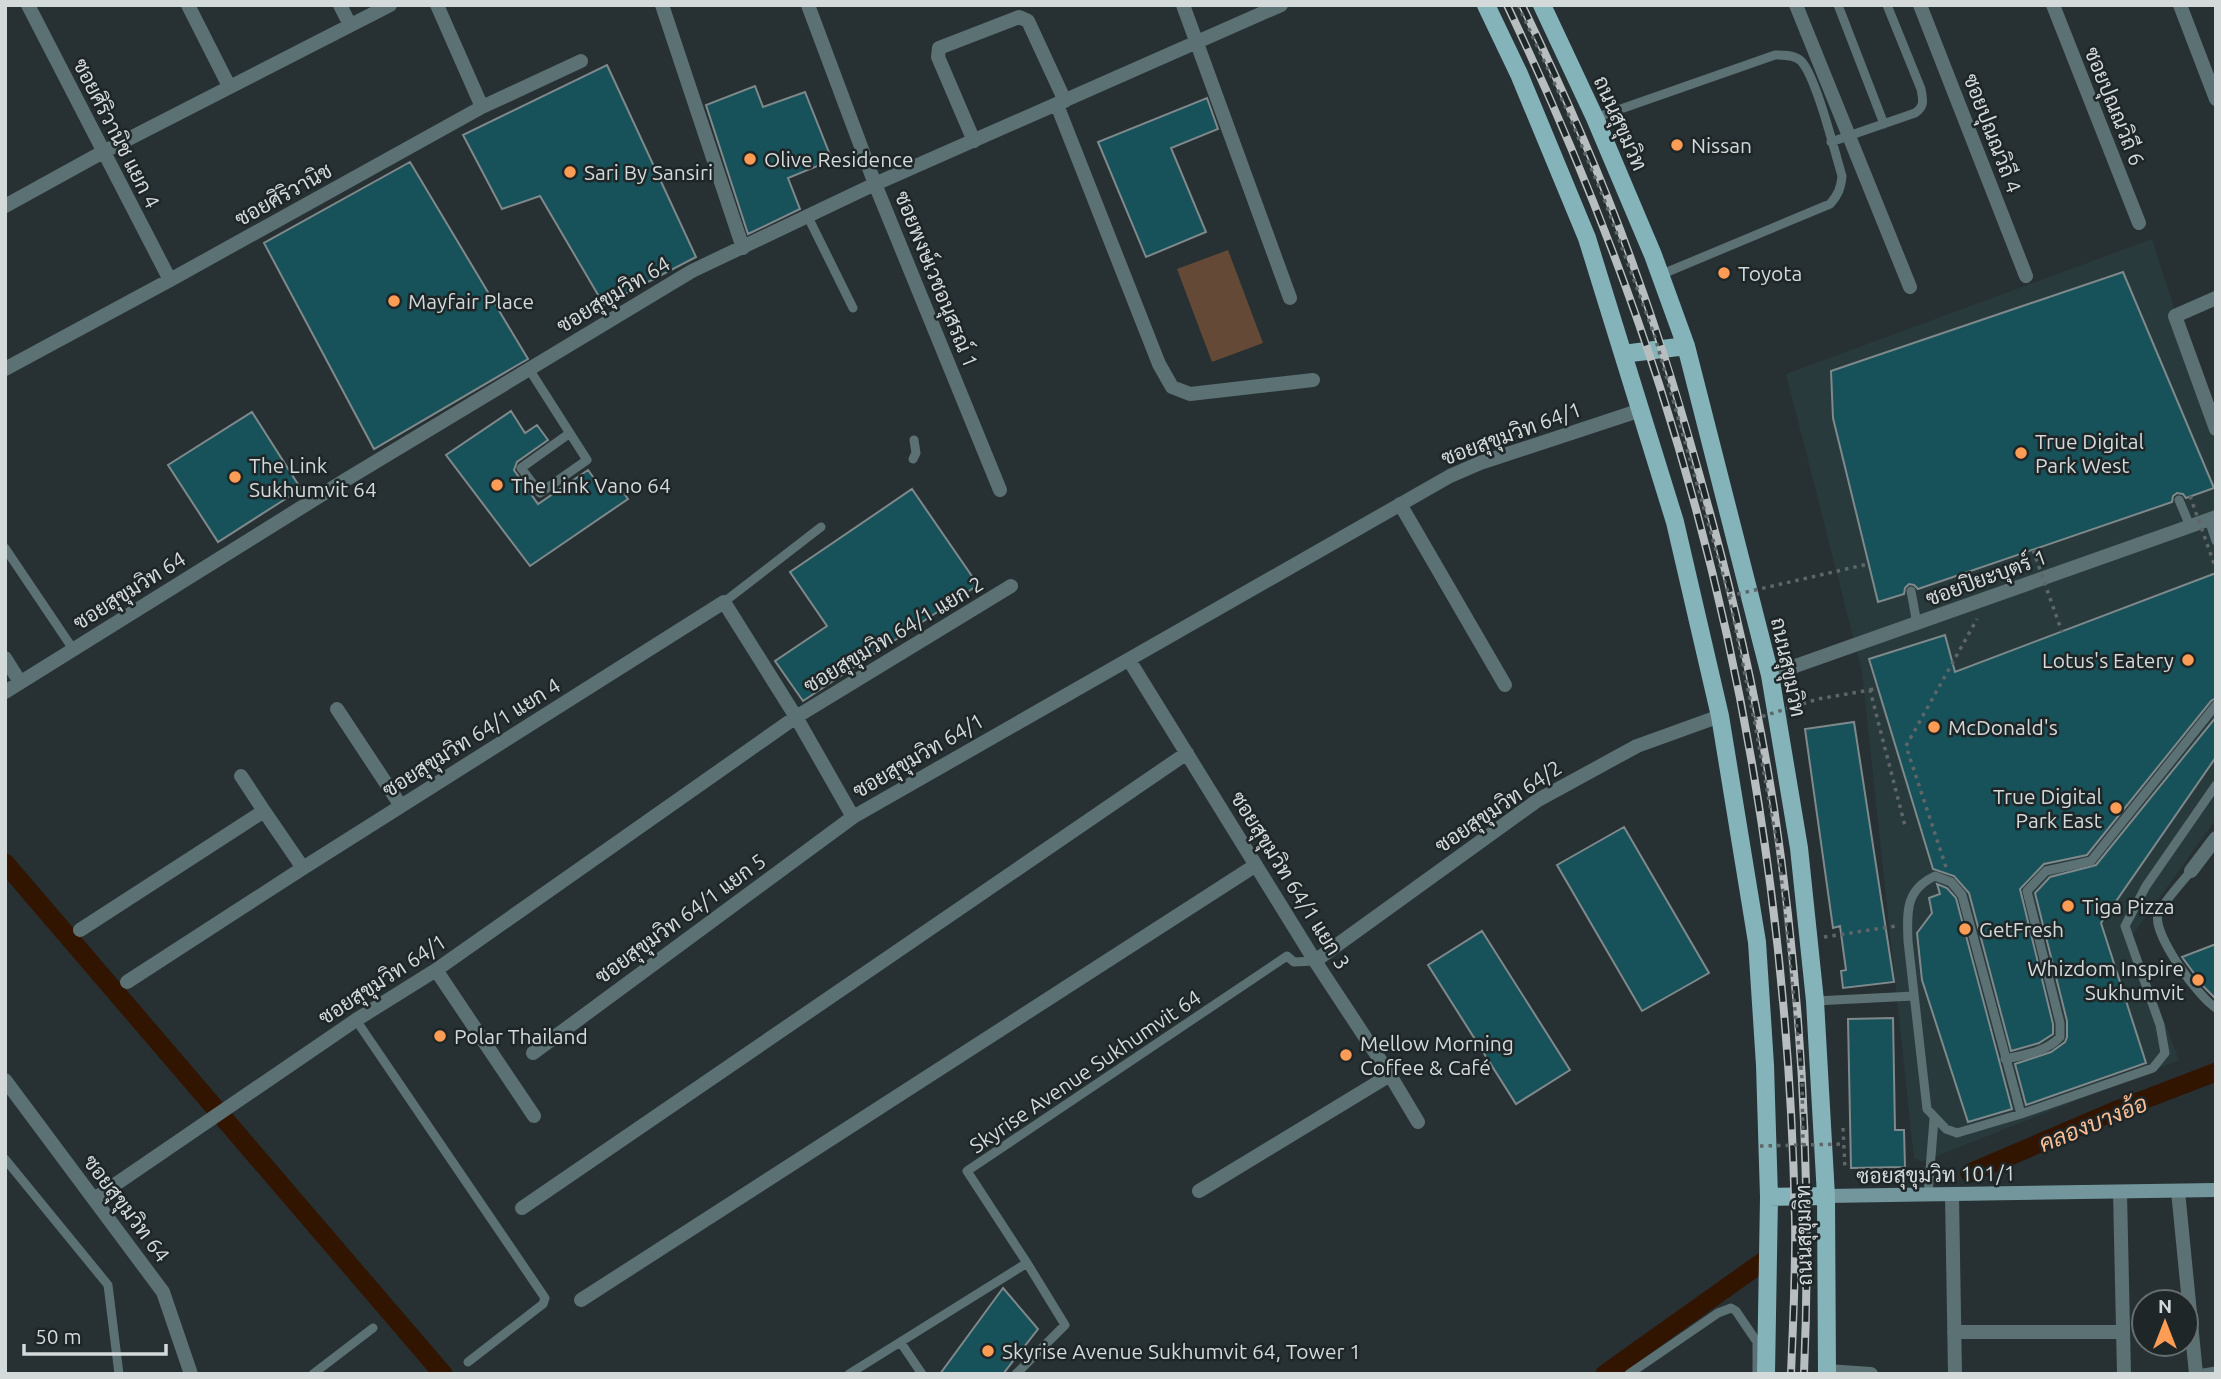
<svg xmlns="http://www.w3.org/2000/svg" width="2221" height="1379" font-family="Ubuntu,Sarabun,sans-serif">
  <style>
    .built { fill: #293a3c }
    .green { fill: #644936 }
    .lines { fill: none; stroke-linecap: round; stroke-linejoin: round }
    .canal { stroke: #321500; stroke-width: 19 }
    .building { fill: #175159; stroke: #7f898b; stroke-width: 2 }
    .path { stroke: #5f6668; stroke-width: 3.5; stroke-dasharray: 3.5 5; stroke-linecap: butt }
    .lane { stroke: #5b7174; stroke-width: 9 }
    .street { stroke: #5b7174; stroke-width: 14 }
    .secondary { stroke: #72969c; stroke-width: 14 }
    .primary { stroke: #84b3ba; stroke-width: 18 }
    .rail-casing { stroke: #b8bdbf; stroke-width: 8 }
    .rail { stroke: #1e2628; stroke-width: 5; stroke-dasharray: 16; stroke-linecap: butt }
    .path-bridge { stroke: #5f6668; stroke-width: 3.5; stroke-dasharray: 3.5 5; stroke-linecap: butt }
    .poi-dot { fill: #fd9d55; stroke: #1e2628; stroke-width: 2.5 }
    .labels { text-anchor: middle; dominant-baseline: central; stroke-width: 5; stroke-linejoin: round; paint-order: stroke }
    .street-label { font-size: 21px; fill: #d4d9da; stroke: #1e2628 }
    .poi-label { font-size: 21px; fill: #d4d9da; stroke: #1e2628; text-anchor: start }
    .water-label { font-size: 23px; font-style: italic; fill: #fabd94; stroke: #1e2628 }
  </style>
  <rect width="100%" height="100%" fill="#273032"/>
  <path class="built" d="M2152,239L2216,439V819L2132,936L2179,1060L1922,1162L1914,1158L1862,672L1786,374Z"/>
  <path class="green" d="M1228,250L1263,343L1212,362L1177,269Z"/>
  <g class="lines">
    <path class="canal" d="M5,863L443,1374
      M1970,1173L2117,1110L2216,1072
      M1605,1374L1761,1263"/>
  </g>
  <path class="building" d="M607,65L696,257L604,305L540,196L502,209L463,135Z
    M755,86L763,107L805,92L832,160L788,178L800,209L748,234L706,105Z
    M1207,98L1218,129L1171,148L1206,232L1146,257L1098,142Z
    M410,162L528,359L374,449L264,243Z
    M2123,272L2214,488L2186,498L2183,494L2177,493L2173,496L2172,502L1918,589L1914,585L1909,584L1905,588L1904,594L1878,602L1833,418L1831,371Z
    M511,411L525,433L537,425L548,440L517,462L514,470L538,504L588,470L602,489L615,481L628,499L530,566L446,455Z
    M252,412L301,489L218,542L168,465Z
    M912,489L978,585L803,701L775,661L827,626L790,572Z
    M2216,573V698L2211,701L2087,855L2044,864L2020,889L2053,1024V1034L2039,1043L2011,1051L1969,893L1954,876L1933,869L1869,659L1945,635L1955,672Z
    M2216,717V757L2101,923L2146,1063L2026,1105L2015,1064L2051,1052L2065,1042L2067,1037V1021L2035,893L2050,877L2096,865Z
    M1854,722L1894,982L1843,988L1841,971L1846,970L1840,926L1833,928L1805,729Z
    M1624,827L1709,973L1642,1011L1557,865Z
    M1937,884L1947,888L1956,898L2012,1109L1968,1122L1922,980L1917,933L1932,913L1929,898L1940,894Z
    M1482,931L1570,1070L1516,1104L1428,965Z
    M2216,944V999L2204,987L2182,957Z
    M1893,1018L1895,1130H1904L1905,1167L1851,1168L1848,1019Z
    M1003,1288L1038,1329L1003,1374H940Z"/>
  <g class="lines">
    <path class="path" d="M1870,690L1878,687
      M1946,867L1906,746L1977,619
      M1824,937L1896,926
      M1843,1128L1845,1169"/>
    <path class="lane" d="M1838,5L1884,124
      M1595,118L1775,55C1784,55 1795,55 1801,61C1816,76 1835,153 1842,176C1841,188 1838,195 1830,204L1660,275
      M1831,142L1915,113C1925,106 1923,100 1921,89L1887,5
      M808,217L853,308
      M529,369L587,460L540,493L521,468L570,433
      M913,459L916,453L914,440
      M2179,500L2190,526
      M2209,520L2216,541
      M5,548L73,649
      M1911,591L1917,624
      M724,602L821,527
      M2191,871C2183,881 2162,904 2158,914C2152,934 2199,998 2216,1008
      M1815,1001L1914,996
      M356,1020L545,1298L543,1304L468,1362
      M2005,1059C2024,1055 2046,1052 2060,1037V1023L2027,891L2046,871L2091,861L2216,705
      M2021,1114L1962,895L1951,882L1935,876C1905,890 1907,912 1908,941L1927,1109L1946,1129L1957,1133L2021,1114L2153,1068L2165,1053L2160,1025L2125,926L2146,886L2216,785
      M5,1159L108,1285L119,1374
      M1928,1194L1934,1119
      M901,1343L922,1374
      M313,1374L373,1328
      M849,1374L1027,1263
      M1016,1374L1065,1325L1027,1263L967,1171L1287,956L1294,962L1315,961
      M1629,1374L1718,1313L1731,1308L1736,1311L1757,1342V1374
      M2197,1374L2216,1371"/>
    <path class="street" d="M28,5L170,280
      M188,5L229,86
      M340,5L350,25
      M662,5L743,248
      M808,5L875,184L1000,490
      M1183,5L1290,298
      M1796,5L1910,287
      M1920,5L2026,276
      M2053,5L2139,223
      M2180,5L2216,99
      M1057,105L1159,364L1172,387L1190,394L1313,380
      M482,107L581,61
      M974,141L938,57L939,48L1019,17L1028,21L1065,101
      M5,206L103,152L390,5
      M2216,298L2175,316L2216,429
      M5,369L170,280L482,107L437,5
      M1400,504L1505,685
      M5,658L20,682
      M1129,660L1315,961L1390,1075L1418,1122
      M1770,675L2216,517
      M5,692L347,479L692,271L875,184L1281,5
      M337,709L401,806
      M241,776L264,811
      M2191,871L2216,838
      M80,930L264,811L303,868
      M1315,961L1538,800L1637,746L1720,716
      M436,970L534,1116
      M127,982L303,868L724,602L796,717L853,817L1450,476L1480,463L1641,410
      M533,1053L853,817
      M5,1080L163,1292L191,1374
      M1199,1191L1390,1075
      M2178,1191L2196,1374
      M2120,1192L2124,1374
      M1952,1195L1955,1374
      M94,1199L356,1020L436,970L796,717L1011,586
      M522,1208L1187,753
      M581,1300L1256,865
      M1954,1332H2122
      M1827,1371L1871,1374"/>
    <path class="secondary" d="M1826,1196L2216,1190"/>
    <path class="primary" d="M1486,5L1519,74L1587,238L1675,522L1720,716L1757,942L1765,1065L1769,1197L1766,1374
      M1542,5L1595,118L1653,255L1686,346L1770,675L1799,848L1815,1001L1826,1196L1827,1374
      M1623,354L1686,346
      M1769,1197L1826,1196"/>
    <g class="rail-casing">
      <path id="rail" d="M1507,5C1566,129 1618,256 1660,387C1746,655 1789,937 1795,1218C1796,1270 1793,1322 1791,1374
        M1522,5C1564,92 1604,182 1636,273C1666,355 1690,439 1713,524C1738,617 1759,712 1774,808C1802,995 1812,1185 1804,1374"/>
    </g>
    <use href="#rail" class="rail"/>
    <path class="path-bridge" d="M1518,5L1565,106L1604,199L1655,337L1729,596L1754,719L1779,855L1802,1078L1803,1145
      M2190,496L2216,569
      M2033,550L2062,632
      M1729,596L1868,564
      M1754,719L1818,699L1870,690L1905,826
      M1760,1146L1844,1144"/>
  </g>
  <g class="poi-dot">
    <circle cx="1677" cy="145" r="7"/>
    <circle cx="750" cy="159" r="7"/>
    <circle cx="570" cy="172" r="7"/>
    <circle cx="1724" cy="273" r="7"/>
    <circle cx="394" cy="301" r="7"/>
    <circle cx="2021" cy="453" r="7"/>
    <circle cx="235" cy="477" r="7"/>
    <circle cx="497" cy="485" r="7"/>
    <circle cx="2188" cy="660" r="7"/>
    <circle cx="1934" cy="727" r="7"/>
    <circle cx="2116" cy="808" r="7"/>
    <circle cx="2068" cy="906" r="7"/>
    <circle cx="1965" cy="929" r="7"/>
    <circle cx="2198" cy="980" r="7"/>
    <circle cx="440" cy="1036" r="7"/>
    <circle cx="1346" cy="1055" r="7"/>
    <circle cx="988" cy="1351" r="7"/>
  </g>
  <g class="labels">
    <g class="street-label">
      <text transform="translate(2115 106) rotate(68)">ซอยปุณณวิถี 6</text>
      <text transform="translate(1621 123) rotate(66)">ถนนสุขุมวิท</text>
      <text transform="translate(117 133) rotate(63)">ซอยศิริวานิช แยก 4</text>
      <text transform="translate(1993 133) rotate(69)">ซอยปุณณวิถี 4</text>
      <text transform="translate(283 194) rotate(-29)">ซอยศิริวานิช</text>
      <text transform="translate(937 279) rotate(68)">ซอยพงษ์เวชอนุสรณ์ 1</text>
      <text transform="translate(613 294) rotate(-31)">ซอยสุขุมวิท 64</text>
      <text transform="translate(1511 433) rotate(-20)">ซอยสุขุมวิท 64/1</text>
      <text transform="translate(1986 577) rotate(-20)">ซอยปิยะบุตร์ 1</text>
      <text transform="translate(129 590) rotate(-32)">ซอยสุขุมวิท 64</text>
      <text transform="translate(893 634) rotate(-31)">ซอยสุขุมวิท 64/1 แยก 2</text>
      <text transform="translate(1789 667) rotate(78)">ถนนสุขุมวิท</text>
      <text transform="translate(471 737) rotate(-32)">ซอยสุขุมวิท 64/1 แยก 4</text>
      <text transform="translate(918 755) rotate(-30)">ซอยสุขุมวิท 64/1</text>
      <text transform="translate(1498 806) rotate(-34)">ซอยสุขุมวิท 64/2</text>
      <text transform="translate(1291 880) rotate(58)">ซอยสุขุมวิท 64/1 แยก 3</text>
      <text transform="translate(680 918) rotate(-36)">ซอยสุขุมวิท 64/1 แยก 5</text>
      <text transform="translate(382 979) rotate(-33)">ซอยสุขุมวิท 64/1</text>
      <text transform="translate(1085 1071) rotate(-34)">Skyrise Avenue Sukhumvit 64</text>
      <text transform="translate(1936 1174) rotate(-1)">ซอยสุขุมวิท 101/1</text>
      <text transform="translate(127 1208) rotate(53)">ซอยสุขุมวิท 64</text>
      <text transform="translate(1803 1235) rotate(-91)">ถนนสุขุมวิท</text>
    </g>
    <g class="poi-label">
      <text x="1691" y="145">Nissan</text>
      <text x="764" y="159">Olive Residence</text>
      <text x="584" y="172">Sari By Sansiri</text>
      <text x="1738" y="273">Toyota</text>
      <text x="408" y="301">Mayfair Place</text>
      <text x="2035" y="441">True Digital<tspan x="2035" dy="24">Park West</tspan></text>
      <text x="249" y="465">The Link<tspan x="249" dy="24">Sukhumvit 64</tspan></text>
      <text x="511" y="485">The Link Vano 64</text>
      <text x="2174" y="660" text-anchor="end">Lotus's Eatery</text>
      <text x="1948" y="727">McDonald's</text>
      <text x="2102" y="796" text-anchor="end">True Digital<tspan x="2102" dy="24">Park East</tspan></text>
      <text x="2082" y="906">Tiga Pizza</text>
      <text x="1979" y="929">GetFresh</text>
      <text x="2184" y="968" text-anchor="end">Whizdom Inspire<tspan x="2184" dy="24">Sukhumvit</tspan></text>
      <text x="454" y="1036">Polar Thailand</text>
      <text x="1360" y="1043">Mellow Morning<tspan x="1360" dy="24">Coffee &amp; Café</tspan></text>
      <text x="1002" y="1351">Skyrise Avenue Sukhumvit 64, Tower 1</text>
    </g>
    <g class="water-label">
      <text transform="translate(2093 1123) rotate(-22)">คลองบางอ้อ</text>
    </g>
  </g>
  <rect width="2221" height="1379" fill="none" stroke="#d4d9da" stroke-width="14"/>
  <g transform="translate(2165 1323)"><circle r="33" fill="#1e2628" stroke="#676e6f" stroke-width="2"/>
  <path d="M0-5L12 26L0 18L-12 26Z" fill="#fd9d55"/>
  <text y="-10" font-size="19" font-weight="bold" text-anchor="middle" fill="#d4d9da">N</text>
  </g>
  <path d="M24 1344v10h142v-10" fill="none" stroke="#d4d9da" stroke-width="3.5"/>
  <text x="35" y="1344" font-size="21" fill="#d4d9da" stroke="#1e2628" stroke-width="5" paint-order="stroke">50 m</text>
</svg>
